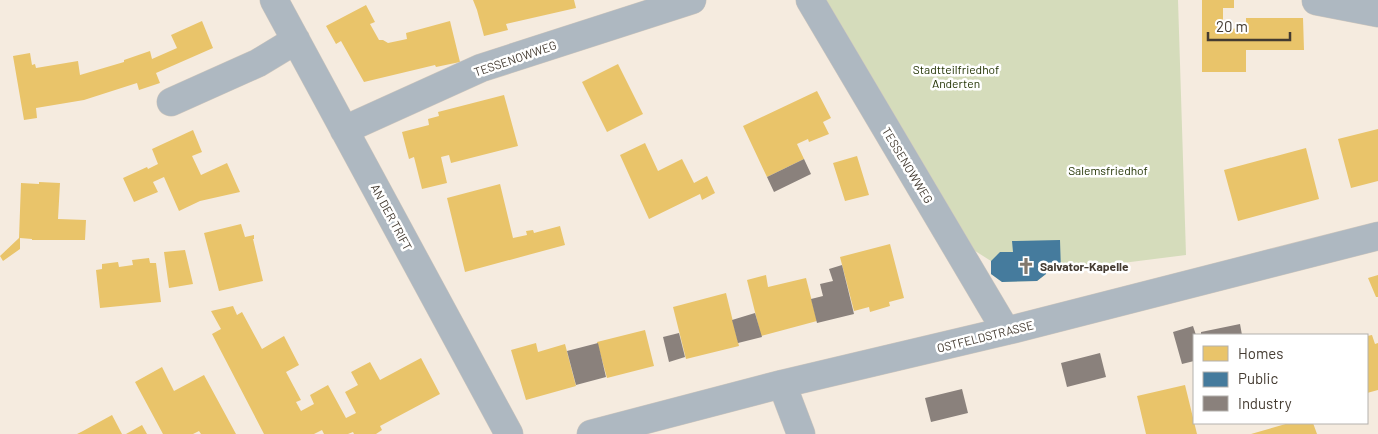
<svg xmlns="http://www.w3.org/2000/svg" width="1378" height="434" font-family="Barlow,sans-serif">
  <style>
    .green { fill: #d5dcbb }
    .homes { fill: #e9c46a }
    .public { fill: #457b9d }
    .industry { fill: #8a817c }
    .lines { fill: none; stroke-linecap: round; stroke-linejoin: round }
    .minor-casing { stroke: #d0c8be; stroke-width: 29 }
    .minor { stroke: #aeb8c1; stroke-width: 28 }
    .labels { text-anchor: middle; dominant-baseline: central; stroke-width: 5; stroke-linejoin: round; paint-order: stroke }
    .street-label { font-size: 12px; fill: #443b31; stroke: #fff }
    .park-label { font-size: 12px; fill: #223303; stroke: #fff }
    .poi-label { font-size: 12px; font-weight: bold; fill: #443b31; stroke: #fff; text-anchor: start }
  </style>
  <rect width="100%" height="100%" fill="#f5ebdf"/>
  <path class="green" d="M822,0H1178L1186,255L1067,270L1046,271V274L1037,281L1002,282L991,274V261L972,249Z"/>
  <path class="homes" d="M473,0H574L576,8L506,24L508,30L484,36L477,10Z
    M1202,0H1234V8H1223V29L1246,28V18H1303L1304,50H1246V72H1202Z
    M366,5L375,22L370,24L379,40H383L388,43L407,39L406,33L450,21L460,62L436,67L435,65L364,82L341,41L336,44L326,26Z
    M202,21L213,48L156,73L160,83L139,90L137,83L84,100L36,108L37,118L24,120L13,56L30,53L32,65L35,64L36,68L78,61L80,75L124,62V60L150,51L152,59L177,48L171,35Z
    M618,64L643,114L607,132L582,82Z
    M817,91L831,118L823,122L829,134L809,142L808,139L797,144L804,159L767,177L743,126Z
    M504,95L518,146L451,163L449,155L441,157L447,183L422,189L414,157L409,159L402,132L429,125L428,119L439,116L438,112Z
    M1378,129V181L1351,188L1338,139Z
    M193,130L202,152L192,156L201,175L227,163L240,192L200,201L179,211L164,177L153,182L158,192L134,202L123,178L147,167L148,169L158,164L152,149Z
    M645,143L658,171L682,159L694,183L707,176L715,193L702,200L700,194L649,219L620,155Z
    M1306,148L1319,199L1238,221L1224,170Z
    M857,156L869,195L845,201L833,163Z
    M39,182L60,183L58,219L86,220L85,240H32V239L20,238V249L3,261L0,256L19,238L21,183L39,184Z
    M500,184L513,238L527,235L526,231L533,230L534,233L560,226L565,245L465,272L447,198Z
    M241,224L245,237L254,235V239H253L263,281L219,291L204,233Z
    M890,244L904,298L889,302L890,306L870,312L869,307L854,311L840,257Z
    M185,250L193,284L169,288L164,252Z
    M149,258L150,263H156L161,302L100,308L96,270L102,269V264L118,262L119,267L133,265L132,260Z
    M766,275L768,287L806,278L817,321L761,336L747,280Z
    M1378,275V297H1376L1368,278Z
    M726,293L739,346L686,359L673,307Z
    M233,306L237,315L242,312L262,349L284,336L299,365L286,372L301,400L296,402L301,411L314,404L310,395L328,385L346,418L356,413L345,392L358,385L351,372L370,362L380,380L421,358L440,394L380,426L382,430L376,434H354L353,432L348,434H324L322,430L314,434H264L212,334L221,329L211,311Z
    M645,330L654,366L607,378L597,342Z
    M1372,335L1375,344L1378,343V390L1367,393V336Z
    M536,343L538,352L565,344L576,386L526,400L511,350Z
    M162,367L174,391L204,375L236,434H201L199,431L193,434H163L135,382Z
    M1185,385L1197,434H1146L1137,396Z
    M112,415L122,434H77L83,431Z
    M1289,423H1313L1317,434H1251Z
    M142,425L147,434H126Z"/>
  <path class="public" d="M1060,240L1061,271H1046V274L1037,281L1002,282L991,274V261L1000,252H1013L1012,241Z"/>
  <path class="industry" d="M804,159L811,174L774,192L767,177Z
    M842,265L854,314L817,323L811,299L823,296L820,284L833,281L829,269Z
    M755,313L762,337L738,343L732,320Z
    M1240,324L1242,335H1201V332Z
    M1193,326L1196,335H1194V361L1182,364L1173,332Z
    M679,333L685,357L669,362L663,337Z
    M598,343L606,377L576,385L567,351Z
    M1100,353L1106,377L1067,387L1061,363Z
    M962,389L968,413L931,422L925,398Z"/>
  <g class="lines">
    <g class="minor-casing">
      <path id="minor" d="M274,0L509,434
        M810,0L1006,331
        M1316,1L1378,13
        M171,102L258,63L296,40
        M344,130L481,68L692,0
        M782,384L801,434
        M591,434L782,384L1006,331L1378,236"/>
    </g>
    <use href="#minor" class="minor"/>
  </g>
  <defs>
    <g id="church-bare" transform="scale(1.35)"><path d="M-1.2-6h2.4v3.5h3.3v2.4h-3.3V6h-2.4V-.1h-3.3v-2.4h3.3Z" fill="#82796e" stroke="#fff" stroke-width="2.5" paint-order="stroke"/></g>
  </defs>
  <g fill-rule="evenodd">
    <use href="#church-bare" x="1026" y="266"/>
  </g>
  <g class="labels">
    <g class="street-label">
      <text transform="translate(515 58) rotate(-19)">TESSENOWWEG</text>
      <text transform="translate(908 165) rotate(59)">TESSENOWWEG</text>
      <text transform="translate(392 217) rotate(62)">AN DER TRIFT</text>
      <text transform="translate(985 336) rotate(-14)">OSTFELDSTRASSE</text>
    </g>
    <g class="park-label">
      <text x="956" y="69">Stadtteilfriedhof<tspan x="956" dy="14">Anderten</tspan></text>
      <text x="1108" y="170">Salemsfriedhof</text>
    </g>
    <g class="poi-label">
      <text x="1040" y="266">Salvator-Kapelle</text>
    </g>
  </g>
  <rect x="1193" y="334" width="175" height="90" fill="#ffffff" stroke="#b4b1ad"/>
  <rect x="1203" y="346" width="25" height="15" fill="#e9c46a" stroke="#b4b1ad"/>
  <text x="1238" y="359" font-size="15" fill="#443b31">Homes</text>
  <rect x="1203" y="372" width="25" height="15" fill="#457b9d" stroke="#b4b1ad"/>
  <text x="1238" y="384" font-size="15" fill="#443b31">Public</text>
  <rect x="1203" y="396" width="25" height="15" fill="#8a817c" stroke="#b4b1ad"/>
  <text x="1238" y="409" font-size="15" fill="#443b31">Industry</text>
  <path d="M1208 32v8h82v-8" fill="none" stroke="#443b31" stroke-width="2.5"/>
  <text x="1216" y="32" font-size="15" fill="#443b31" stroke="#ffffff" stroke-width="4" paint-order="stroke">20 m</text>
</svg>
